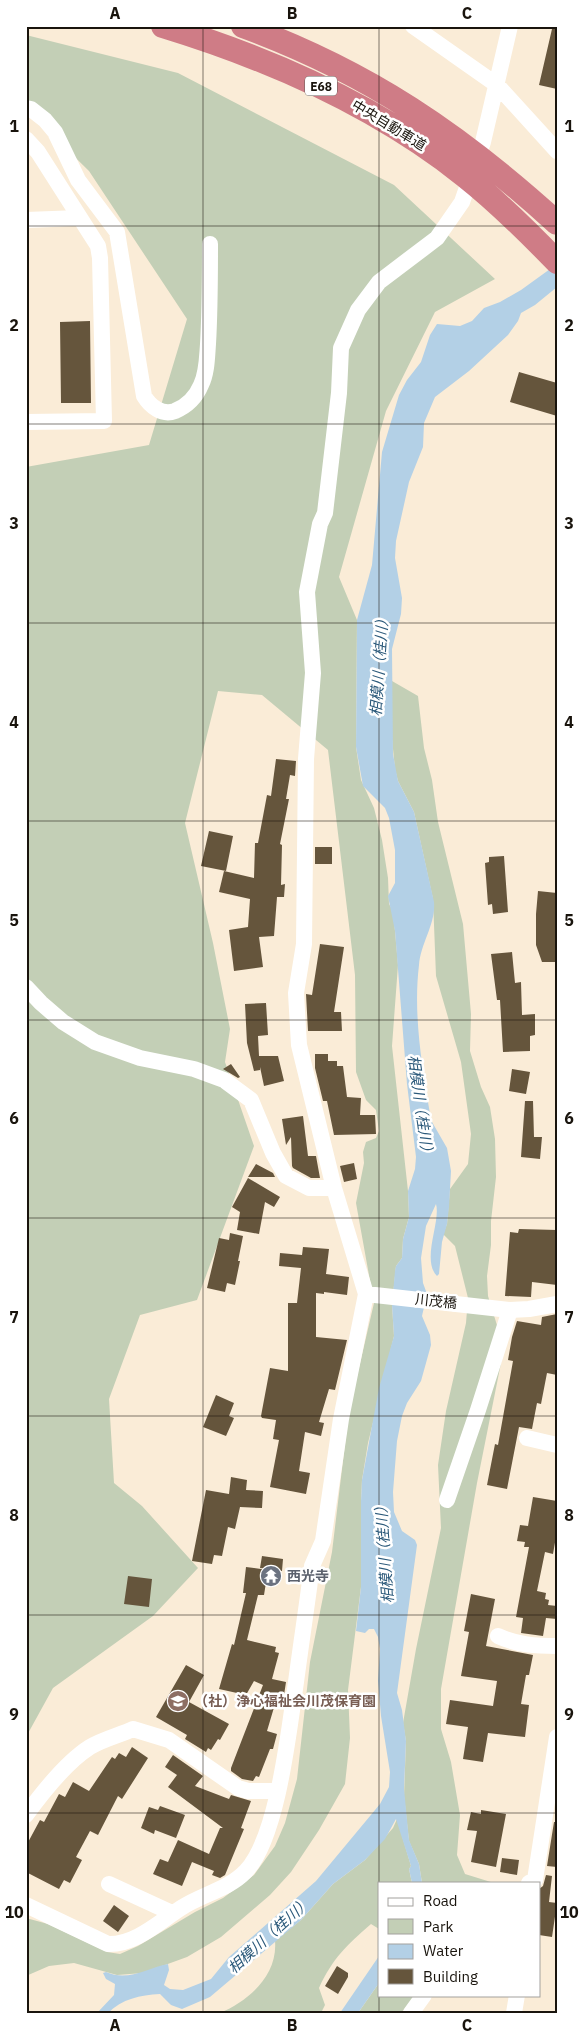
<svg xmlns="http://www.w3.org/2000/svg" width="583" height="2039" font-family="'IBM Plex Sans','Noto Sans JP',sans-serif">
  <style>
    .green { fill: #c3cfb6 }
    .water { fill: #b3d0e6 }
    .building { fill: #65553c }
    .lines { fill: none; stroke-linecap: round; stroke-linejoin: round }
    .minor { stroke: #fff; stroke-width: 16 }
    .highway { stroke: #cf7c86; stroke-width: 24 }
    .grid { fill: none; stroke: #19140d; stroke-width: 1; stroke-opacity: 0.55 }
    .labels { text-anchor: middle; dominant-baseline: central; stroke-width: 5; stroke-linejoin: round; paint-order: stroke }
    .shield { fill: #fff; stroke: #5e5a56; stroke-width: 1 }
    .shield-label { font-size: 12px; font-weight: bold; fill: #19140d }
    .street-label { font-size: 14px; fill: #19140d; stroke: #fff }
    .worship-label { font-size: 14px; font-weight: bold; fill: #5b616d; stroke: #fff; text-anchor: start }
    .education-label { font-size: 14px; font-weight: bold; fill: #785e54; stroke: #fff; text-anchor: start }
    .water-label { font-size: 15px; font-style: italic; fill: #2b597a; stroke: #fff }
    .neatline { fill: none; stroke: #19140d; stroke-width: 2 }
    .grid-label { font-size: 16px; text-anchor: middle; font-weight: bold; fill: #19140d }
  </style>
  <rect width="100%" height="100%" fill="#faecd7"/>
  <path class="green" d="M26,35L178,73L394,185L495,279L435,312L386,411L339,577L357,620L356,747L361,780L374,808L382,840L388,878L389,904L393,911L395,931L398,965L392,1046L408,1191L409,1217L403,1239L402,1258L396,1266L392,1305L394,1336L368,1443L362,1480L361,1501V1587L348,1690L350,1738L345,1784L319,1830L291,1872L270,1895L221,1937L187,1957L143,1973L117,1975L74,1963L49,1966L26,1976V1918L48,1924L107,1952L120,1954L138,1946L195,1912L223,1898L254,1875L275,1846L285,1823L297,1779L310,1662L332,1552L349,1411L374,1303L356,1203L364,1163L363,1152L366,1142L376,1138L379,1131L376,1110L366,1100L356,1072L355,975L328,750L262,695L218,691L185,823L213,943L230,1029L225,1062L254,1146L197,1300L140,1315L109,1399L114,1483L142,1506L198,1568L153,1616L53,1688L26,1737V467L149,445L187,319L89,171L26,109Z
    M392,681L418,696L424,748L432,780L438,822L463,924L471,1014L470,1051L481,1087L490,1107L495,1139L496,1177L491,1221V1245L487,1276L488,1296L504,1348L477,1483L441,1689V1729L451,1762L460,1815L457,1855L465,1874L494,1883H422L419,1864L409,1841L404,1796L406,1741L403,1723L416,1649L441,1528L438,1465L446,1411L466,1323L468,1298L455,1246L443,1234L447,1224L450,1189L468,1164L471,1134L461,1062L436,976L433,899L414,812L398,781L395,769L392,739Z
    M397,1819L411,1866L409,1869L412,1883H379V1929L371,1924C346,1946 333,1958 319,1988L325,2005L321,2013H220C249,2001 278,1975 275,1941L301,1920L333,1884L365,1860L393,1828Z
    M379,1983V1995H416L401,2013H358Z"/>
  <path class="water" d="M557,264V287L535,305L521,313L518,321L508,335L469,371L435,397L424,423L423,447L409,482L396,541L395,558L402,598L401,614L392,649L393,754L398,781L414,812L434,902C436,924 421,942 419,965C413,1015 422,1065 430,1114L432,1122L447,1148L451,1171L449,1207L447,1224L442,1242L439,1274L437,1276C421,1260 441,1222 436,1204L426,1226L421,1258L423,1283L427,1294L422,1316L430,1335L431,1345L421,1381L407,1403L402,1416L397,1441L393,1492L394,1512L402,1531L415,1540L417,1545L397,1693L402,1710L406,1741L404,1789L409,1840L419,1864L422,1883H412L409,1869L411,1866L396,1819L385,1839L365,1860L333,1884L301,1920L210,1997L182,2009L171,2005L160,1994C140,1995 122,1999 108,2013H97L114,1995L115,1984L106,1979L103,1973L106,1972C128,1982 147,1968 168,1964L169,1970L164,1985L170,1989L183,1990L211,1979L229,1957L316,1881L380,1804L389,1787L390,1772L381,1716L378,1681L380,1649L378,1637L374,1629H369L365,1633L356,1631L361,1587V1501L362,1480L379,1388L394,1336L392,1305L395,1271L396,1266L402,1258L403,1239L409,1217L408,1191L415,1169L416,1157L407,1084L395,931L388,896L395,883V850L389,818L385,808L363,786L356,747L357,620L372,565L382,452L399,395L407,380L421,362L430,335L437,324L460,326L472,321L484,308L500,302L521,290Z
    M379,1956V1983L358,2013H340Z"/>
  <path class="building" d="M552,29H557V89L539,85Z
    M90,321L91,403H61L60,322Z
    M519,372L557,383V416L510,402Z
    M276,759L296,761L295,776L290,775L286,799H289L280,844L282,845L281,885L285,884L284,897H277L274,936L259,937L263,967L234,971L229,930L248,927L250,899L219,892L224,871L254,878L255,843H258L267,795L271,796Z
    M209,831L233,836L226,871L201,866Z
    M315,847H332V864H315Z
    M504,856L508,912L493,914L492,904L488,905L485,863L489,862V857Z
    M538,891L557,893V962H542L536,945V914Z
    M320,944L344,947L334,1012H341L342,1031H308L306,994L312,995Z
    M512,952L515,983L521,982L522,1015L535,1014V1035L530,1036V1051L503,1052L500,1000H497L491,954Z
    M266,1003L268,1035L258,1036L259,1056H278L284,1081L264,1086L260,1067V1070L254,1071L247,1043L245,1004Z
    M315,1054H328V1061H337V1066H343L347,1097L361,1098L360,1115H375L376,1134L334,1135L327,1101H323L315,1068Z
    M231,1064L240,1077L238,1078L223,1069Z
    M512,1069L530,1072L526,1094L509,1091Z
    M525,1101H533L534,1137H542L540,1159L521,1157Z
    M303,1116L308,1156H316L320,1178H311L293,1168L292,1166L291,1137L286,1145L282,1119Z
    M354,1163L357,1179L344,1182L340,1166Z
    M256,1164L273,1173L275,1177H248Z
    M248,1178L280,1197L274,1207L265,1202L259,1234L237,1230L240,1212L232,1207Z
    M519,1229L557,1230V1285L532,1282L531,1297L505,1296L510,1232L518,1233Z
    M230,1233L243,1236L238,1261H240L235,1285L227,1283L225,1292L207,1288L219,1238L229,1240Z
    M303,1247L329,1249L326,1274L349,1277L347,1295L324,1292V1294L316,1293V1337L347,1340L335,1390L329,1389L319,1422L324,1423L321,1436L305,1432L299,1471L310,1473L306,1494L270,1487L279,1440L273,1439L276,1420L262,1418L261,1416L270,1368L288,1371V1303H297L301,1268L279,1266L280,1253L302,1255Z
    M557,1314V1375L547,1373L541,1404L537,1403L532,1429L519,1427L507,1489L487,1485L495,1444L498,1445L513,1361L508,1360L512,1337L517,1321L541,1325L542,1317Z
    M216,1395L234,1403L229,1416L234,1418L226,1436L203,1427Z
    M231,1477L247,1480L246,1490L263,1491L262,1508L240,1507L235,1529L228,1527L222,1556L214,1555L212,1564L192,1561L206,1490L229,1494Z
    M533,1497L557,1501V1531L553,1554L545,1552L537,1591L546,1593L545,1599L549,1600L548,1605L557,1606V1619L546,1618L543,1636L521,1633L523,1618L516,1617L529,1547H524L525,1542L517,1541L520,1525L528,1526Z
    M262,1556L283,1559L282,1571L260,1568Z
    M246,1567L268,1570L264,1595H258L247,1640L276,1647L275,1652L279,1653L272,1679L286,1682L284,1695L278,1694L267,1731L277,1734L273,1749H270L259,1777L256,1776L253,1781L242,1779L231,1771V1768L263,1685L254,1681L246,1695L219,1689L232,1644L234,1645L246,1593H243Z
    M128,1576L152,1579L149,1607L124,1604Z
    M471,1594L495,1599L486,1646L533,1655L529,1675H526L521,1704L529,1705L525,1737L488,1733L483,1762L463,1759L468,1727L446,1724L450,1700L493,1706L497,1681L461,1676L469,1632L464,1631Z
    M186,1665L204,1675L189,1702L229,1724L220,1740L218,1739L211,1750L208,1748L206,1752L185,1739L187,1735L156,1717Z
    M132,1747L148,1758L122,1799L118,1796L98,1835L90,1831L76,1857L82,1860L70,1883L64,1880L59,1889L26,1872V1846L40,1820L44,1822L59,1794L65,1797L73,1782L89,1791L112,1757L115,1759L119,1753L126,1757Z
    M173,1755L203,1776L195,1786L229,1799L231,1795L251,1801L241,1828L244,1829L225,1875L220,1878L212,1875L214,1871L192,1862L182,1886L153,1874L160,1859L168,1862L178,1840L209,1854L220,1828H223L168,1787L177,1775L165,1767Z
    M160,1806L185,1815L176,1838L155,1830L154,1834L141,1828L149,1807L158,1810Z
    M481,1810L506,1814L496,1867L471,1862L477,1831L467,1830L471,1812L481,1814Z
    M554,1822H557V1867L547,1866Z
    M502,1858L519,1860L517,1875L500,1872Z
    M546,1875L552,1876L549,1902L557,1903L552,1937L539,1935V1889L543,1886Z
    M114,1905L129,1916L118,1932L103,1921Z
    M337,1966L348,1973V1977L338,1994L325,1986Z"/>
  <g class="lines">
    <path class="minor" d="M413,26L497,85L557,151
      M26,108L31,109L45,120L55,132L78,180L117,232L144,396C150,406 162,416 175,411C187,406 196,397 201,385C207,373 207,357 208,344C210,310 210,277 210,244
      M26,139L38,152L98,246L100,258L104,421L26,422
      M26,220L79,218
      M26,987L41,1003L63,1022L95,1042L140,1058L194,1069L224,1080L251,1100L273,1153L286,1176L309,1188H334
      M366,1294L510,1310L529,1309L557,1304
      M527,1438L557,1445
      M447,1500L478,1410L510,1310
      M498,1636C517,1645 536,1646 557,1646
      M26,1815C42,1793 68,1761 90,1747C103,1739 120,1735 133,1729L169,1740L238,1788L248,1791H277
      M529,1883L535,1880L557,1737
      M109,1884L172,1913
      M26,1905L108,1944C135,1945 159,1922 181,1908C202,1894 228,1890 246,1871C278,1837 289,1729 296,1682C301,1644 307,1605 312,1566L323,1541L341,1419L366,1294L334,1188L299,1045L296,993L304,944L306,759L313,673L307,592L320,524L325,513L339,393L341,348L358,310L379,282L437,238L462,202L483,142L510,26
      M411,2013L424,1995
      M514,2013L517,1995"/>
    <path class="highway" d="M163,26C271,59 376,105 465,176C498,202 528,232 557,262
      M243,26C368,72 459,134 557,223"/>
  </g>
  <path class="grid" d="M203,26V2013M379,26V1883M26,226H557M26,424H557M26,623H557M26,821H557M26,1020H557M26,1218H557M26,1416H557M26,1615H557M26,1813H557M379,1995V2013"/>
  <defs>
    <g id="temple-disc" transform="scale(1.125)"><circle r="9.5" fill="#6b7280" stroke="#fff"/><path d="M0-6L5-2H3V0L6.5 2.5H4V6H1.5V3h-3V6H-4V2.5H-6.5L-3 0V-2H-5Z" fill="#fff"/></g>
    <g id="school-disc" transform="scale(1.125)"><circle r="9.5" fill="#8d6e63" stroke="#fff"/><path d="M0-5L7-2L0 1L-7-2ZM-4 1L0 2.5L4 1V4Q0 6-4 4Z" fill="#fff"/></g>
  </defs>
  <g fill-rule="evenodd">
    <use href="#temple-disc" x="271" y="1576"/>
    <use href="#school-disc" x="178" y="1701"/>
  </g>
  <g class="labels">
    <rect class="shield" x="305" y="76.5" width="32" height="19" rx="4"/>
    <g class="shield-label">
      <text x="321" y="86">E68</text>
    </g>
    <g class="street-label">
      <text transform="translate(389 125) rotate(31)">中央自動車道</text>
      <text transform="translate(436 1301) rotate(6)">川茂橋</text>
    </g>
    <g class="worship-label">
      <text x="287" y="1576">西光寺</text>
    </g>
    <g class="education-label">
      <text x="194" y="1701">（社）浄心福祉会川茂保育園</text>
    </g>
    <g class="water-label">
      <text transform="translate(379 664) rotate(-86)">相模川（桂川）</text>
      <text transform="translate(421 1107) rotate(82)">相模川（桂川）</text>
      <text transform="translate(384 1551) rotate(-94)">相模川（桂川）</text>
      <text transform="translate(269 1935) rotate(-42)">相模川（桂川）</text>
    </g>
  </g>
  <rect width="583" height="2039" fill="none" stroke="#ffffff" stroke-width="55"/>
  <rect x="378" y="1882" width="162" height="115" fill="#ffffff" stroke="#a3a19e"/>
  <rect x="388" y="1898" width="25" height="8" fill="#ffffff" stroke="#a3a19e"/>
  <text x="423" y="1906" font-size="15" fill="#19140d">Road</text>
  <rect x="388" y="1919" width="25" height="15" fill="#c3cfb6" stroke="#a3a19e"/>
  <text x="423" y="1932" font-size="15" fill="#19140d">Park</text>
  <rect x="388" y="1944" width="25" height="15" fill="#b3d0e6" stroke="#a3a19e"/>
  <text x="423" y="1956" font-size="15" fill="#19140d">Water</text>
  <rect x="388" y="1969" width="25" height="15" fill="#65553c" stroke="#a3a19e"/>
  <text x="423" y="1982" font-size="15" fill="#19140d">Building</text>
  <rect x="28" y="28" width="528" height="1984" class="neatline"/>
  <g class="grid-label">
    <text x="115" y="19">A</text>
    <text x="292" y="19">B</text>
    <text x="467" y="19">C</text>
    <text x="14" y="132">1</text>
    <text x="569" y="132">1</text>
    <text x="14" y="331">2</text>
    <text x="569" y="331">2</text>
    <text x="14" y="529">3</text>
    <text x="569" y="529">3</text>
    <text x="14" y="728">4</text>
    <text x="569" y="728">4</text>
    <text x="14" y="926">5</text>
    <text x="569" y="926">5</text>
    <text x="14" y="1124">6</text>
    <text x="569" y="1124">6</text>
    <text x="14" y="1323">7</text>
    <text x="569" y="1323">7</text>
    <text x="14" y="1521">8</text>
    <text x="569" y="1521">8</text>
    <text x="14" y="1720">9</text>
    <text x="569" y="1720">9</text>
    <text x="14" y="1918">10</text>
    <text x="569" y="1918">10</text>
    <text x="115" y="2031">A</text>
    <text x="292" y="2031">B</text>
    <text x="467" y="2031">C</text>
  </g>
</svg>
